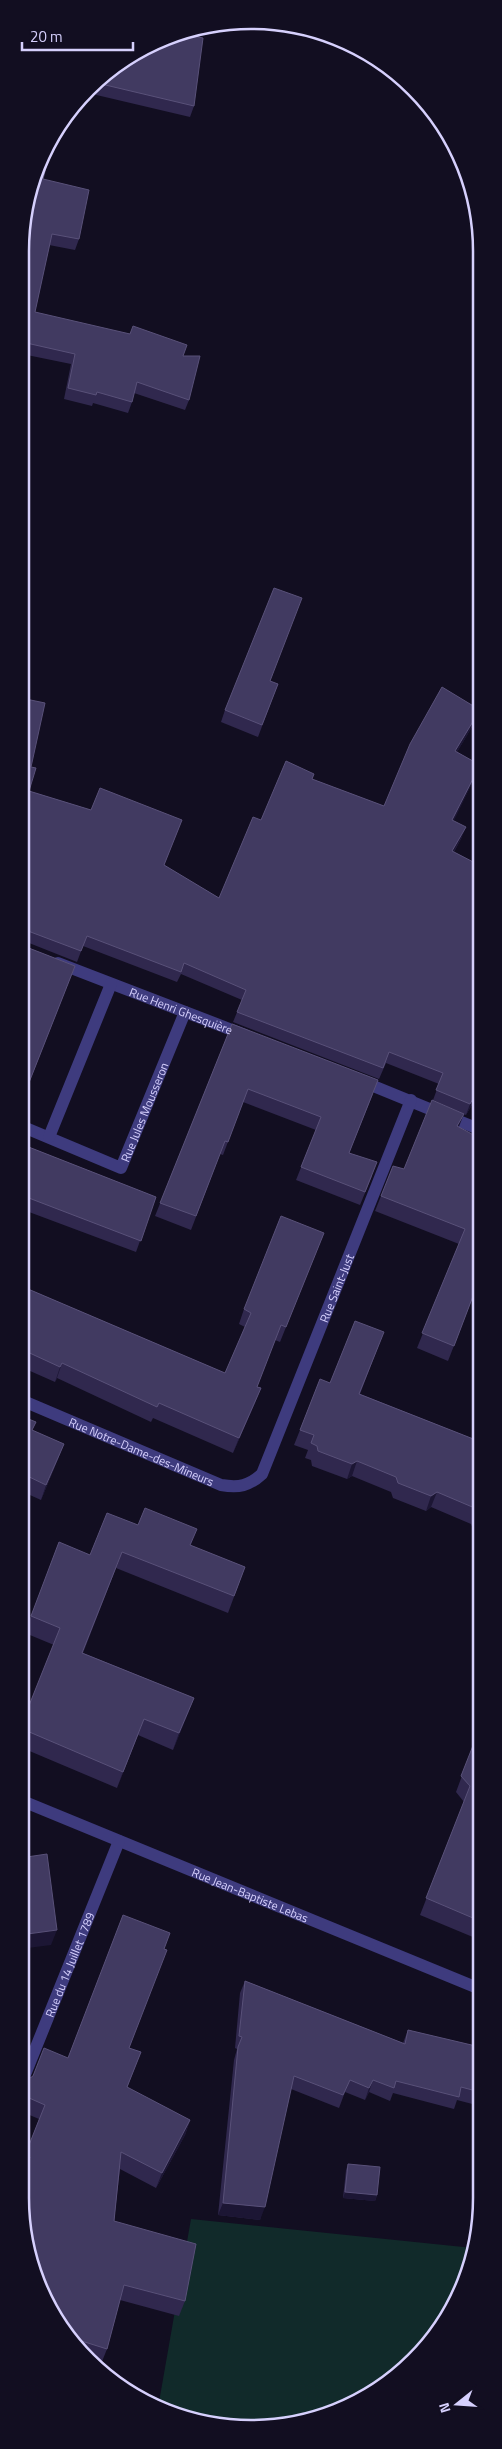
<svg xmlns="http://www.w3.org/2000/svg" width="502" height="2449" font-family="'Titillium Web',sans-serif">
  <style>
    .green { fill: #112a2a }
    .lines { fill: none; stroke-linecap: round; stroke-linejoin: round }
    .minor { stroke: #3e3b7e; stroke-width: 12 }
    .wall { fill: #30284e }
    .shaded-wall { fill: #1c1634 }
    .building { fill: #413a61; stroke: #595179 }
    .labels { text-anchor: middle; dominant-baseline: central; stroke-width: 4; stroke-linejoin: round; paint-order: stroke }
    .street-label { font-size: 12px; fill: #d6d0fd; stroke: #120e21 }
    .rim { fill: none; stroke: #d6d0fd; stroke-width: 2.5 }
  </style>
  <rect width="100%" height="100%" fill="#120e21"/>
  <path class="green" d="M191,2219L473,2248L451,2313L403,2372L325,2417L236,2429L158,2408Z"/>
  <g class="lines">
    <g class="minor">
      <path id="s1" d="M58,963L245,1035"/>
      <path d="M361,1081L481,1130"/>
      <path id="s2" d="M21,1126L121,1168L185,1012"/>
      <path d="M49,1137L111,984"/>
      <path id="s3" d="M21,1400L221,1485C239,1488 249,1486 262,1474L411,1100"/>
      <path id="s4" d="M20,1800L480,1989"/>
      <path id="s5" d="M20,2087L119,1841"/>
    </g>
  </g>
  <path class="wall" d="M110,68L194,106L190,117L88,93Z
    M43,179L79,239L75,250L49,245L35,312L183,356L189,400L185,410L134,393L132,402L128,413L93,403L92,406L64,399L71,364L22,354V221Z
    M270,681L278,684L258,737L221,722L225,710Z
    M21,698L31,767L29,791L91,810L182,820L164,865L219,898L261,820L312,779L384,806L476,720L457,752L480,765L476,775L453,821L462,837L454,852L481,866V1089L466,1115L433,1100L439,1084L386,1063L379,1079L233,1022L242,1000L181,974L177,982L83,946L77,962L24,941Z
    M21,945L75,966L24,1096L21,1095Z
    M232,1024L373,1094L349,1153L372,1176L360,1205L296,1180L316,1130L243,1102L223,1155L220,1154L191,1230L155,1216Z
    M459,1127L481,1276L448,1361L417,1348L459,1244L375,1211L381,1196L404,1169Z
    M21,1144L156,1197L136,1252L21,1209Z
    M324,1233L280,1342L275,1340L257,1387L261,1388L255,1403L233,1453L153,1418L151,1422L57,1378L55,1382L21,1367V1286L225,1373L245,1327L239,1324L244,1309Z
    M378,1347L360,1394L481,1442V1532L473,1529L471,1524L431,1507L426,1511L393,1498L391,1492L352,1476L347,1479L312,1466L311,1460L305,1458L308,1450L294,1445L300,1430L330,1383Z
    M21,1416L33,1431L64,1444L58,1459L41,1500L21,1491Z
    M138,1525L245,1567L228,1613L116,1568L83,1653L194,1698L173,1750L138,1735L117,1788L20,1747V1728L54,1645L25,1633L31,1616L90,1555Z
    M480,1736V1940L420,1915L464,1802L456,1792L476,1738H480Z
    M164,1949L129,2048L141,2052L127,2088L190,2120L185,2135L156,2188L120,2169L114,2221L185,2301L179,2316L120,2300L107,2349L101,2364L86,2359L37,2286L24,2172L20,2170L39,2119L20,2111V2078L22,2079L27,2080L68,2058Z
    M245,1981L403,2043L408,2030L480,2047V2106L457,2100L454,2109L393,2093L390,2101L369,2092L365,2100L345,2092L339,2108L291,2089L260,2220L218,2215L234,2060L237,2049L235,2048L240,1993Z
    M348,2164L377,2195L375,2201L343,2198L346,2170Z"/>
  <path class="shaded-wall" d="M480,710L476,720L451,762L455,751Z
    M480,765L476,775L449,831L452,820Z
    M466,827L462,837L448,862L452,851Z
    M23,930L28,931L24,941H21V932Z
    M481,1085V1089L466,1115L470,1104Z
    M464,1114L458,1129L457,1126Z
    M62,1363L57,1378L55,1382L60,1367Z
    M261,1388L255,1403L233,1453L239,1438Z
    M64,1444L58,1459L41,1500L46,1485Z
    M357,1461L352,1476L347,1479L352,1464Z
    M437,1492L431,1507L426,1511L431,1496Z
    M197,1529L191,1545H190Z
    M122,1552L116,1568L76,1670L82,1653Z
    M194,1698L188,1714L173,1750L179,1733Z
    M144,1719L138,1735L117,1788L123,1772Z
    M57,1930L51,1945L20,1949V1935Z
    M373,2080L369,2092L365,2100L369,2088Z
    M190,2120L185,2135L156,2188L162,2173Z
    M345,2192L377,2195L375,2201L343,2198Z
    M223,2203L265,2207L260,2220L218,2215Z"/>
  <path class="building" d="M181,33L203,38L194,106L97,83L110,68Z
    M47,147L51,148L43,179L89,190L79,239L52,234L35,312L130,334L133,326L187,345L183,356H200L189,400L137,382L132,402L97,392L96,395L68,388L75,354L22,342V221Z
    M274,588L302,598L270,681L278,684L262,725L225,710Z
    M442,687L480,710L455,751L480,765L452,820L466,827L452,851L481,866V1085L470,1104L436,1090L443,1073L389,1052L383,1068L237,1012L246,990L184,963L181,972L87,936L81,951L28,931L23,930L21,932V698L45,703L31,767L36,768L29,791L91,810L100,788L182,820L164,865L219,898L253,817L261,820L286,761L314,774L312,779L384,806L410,744Z
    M21,945L75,966L28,1085L21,1083Z
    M232,1024L378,1080L349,1153L377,1162L365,1192L301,1167L321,1117L248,1089L228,1142L225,1141L196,1216L160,1203Z
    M432,1100L464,1114L457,1126L481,1139V1275L454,1346L422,1333L465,1229L381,1196L393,1166L404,1169Z
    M21,1144L156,1197L141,1241L21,1195Z
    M281,1216L324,1233L286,1327L281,1325L257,1387L261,1388L239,1438L159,1403L157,1407L62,1363L60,1367L21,1349V1286L225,1373L251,1313L244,1309Z
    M355,1321L384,1332L359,1394L481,1442V1515H478L477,1509L437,1492L431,1496L398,1483L396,1477L357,1461L352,1464L318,1451L317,1446L311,1443L314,1435L300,1430L320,1379L330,1383Z
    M21,1416L36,1422L32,1430L64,1444L46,1485L21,1473Z
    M145,1508L197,1529L190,1545L245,1567L234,1596L122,1552L82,1653L194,1698L179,1733L144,1719L123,1772L20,1728L60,1628L31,1616L59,1542L90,1555L107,1513L138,1525Z
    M480,1737V1921L426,1898L470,1786L461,1776L476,1738H480Z
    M47,1854L57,1930L20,1935V1858Z
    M123,1915L170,1933L164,1949L167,1950L129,2048L141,2052L127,2087L190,2120L162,2173L121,2152L114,2221L196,2244L185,2301L124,2285L107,2349L72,2338L37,2286L20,2198V2182L30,2157L25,2155L45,2105L20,2094V2078L22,2079L27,2080L33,2076L44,2048L68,2058Z
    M245,1981L405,2044L408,2030L480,2047V2092L461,2087L459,2097L396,2081L394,2088L373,2080L369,2088L350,2080L343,2095L294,2076L265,2207L223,2203L238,2047L242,2037L239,2036Z
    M20,2037L29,2041L20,2064Z
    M348,2164L380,2167L377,2195L345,2192Z"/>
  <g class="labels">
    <g class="street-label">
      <text stroke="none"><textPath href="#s1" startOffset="132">Rue Henri Ghesquière</textPath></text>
      <text stroke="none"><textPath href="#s2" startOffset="169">Rue Jules Mousseron</textPath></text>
      <text stroke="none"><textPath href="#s3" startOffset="462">Rue Saint-Just</textPath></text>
      <text stroke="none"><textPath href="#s3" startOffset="131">Rue Notre-Dame-des-Mineurs</textPath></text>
      <text stroke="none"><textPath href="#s4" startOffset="249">Rue Jean-Baptiste Lebas</textPath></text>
      <text stroke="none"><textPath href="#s5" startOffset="132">Rue du 14 Juillet 1789</textPath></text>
    </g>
  </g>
  <path d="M0 0H502V2449H0ZM251 29H251A222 222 0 0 1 473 251V2198A222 222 0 0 1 251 2420H251A222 222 0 0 1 29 2198V251A222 222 0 0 1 251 29Z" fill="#120e21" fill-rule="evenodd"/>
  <path class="rim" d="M251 29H251A222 222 0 0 1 473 251V2198A222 222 0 0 1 251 2420H251A222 222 0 0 1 29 2198V251A222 222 0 0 1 251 29Z"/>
  <g transform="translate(457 2404) rotate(253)" stroke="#120e21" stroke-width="4" paint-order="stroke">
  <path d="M0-4L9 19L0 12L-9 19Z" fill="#d6d0fd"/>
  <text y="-8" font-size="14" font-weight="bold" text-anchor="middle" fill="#d6d0fd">N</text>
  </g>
  <path d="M22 42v8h111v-8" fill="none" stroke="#d6d0fd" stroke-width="2.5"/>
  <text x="30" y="42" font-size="15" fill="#d6d0fd" stroke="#120e21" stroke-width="4" paint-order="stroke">20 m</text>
</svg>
